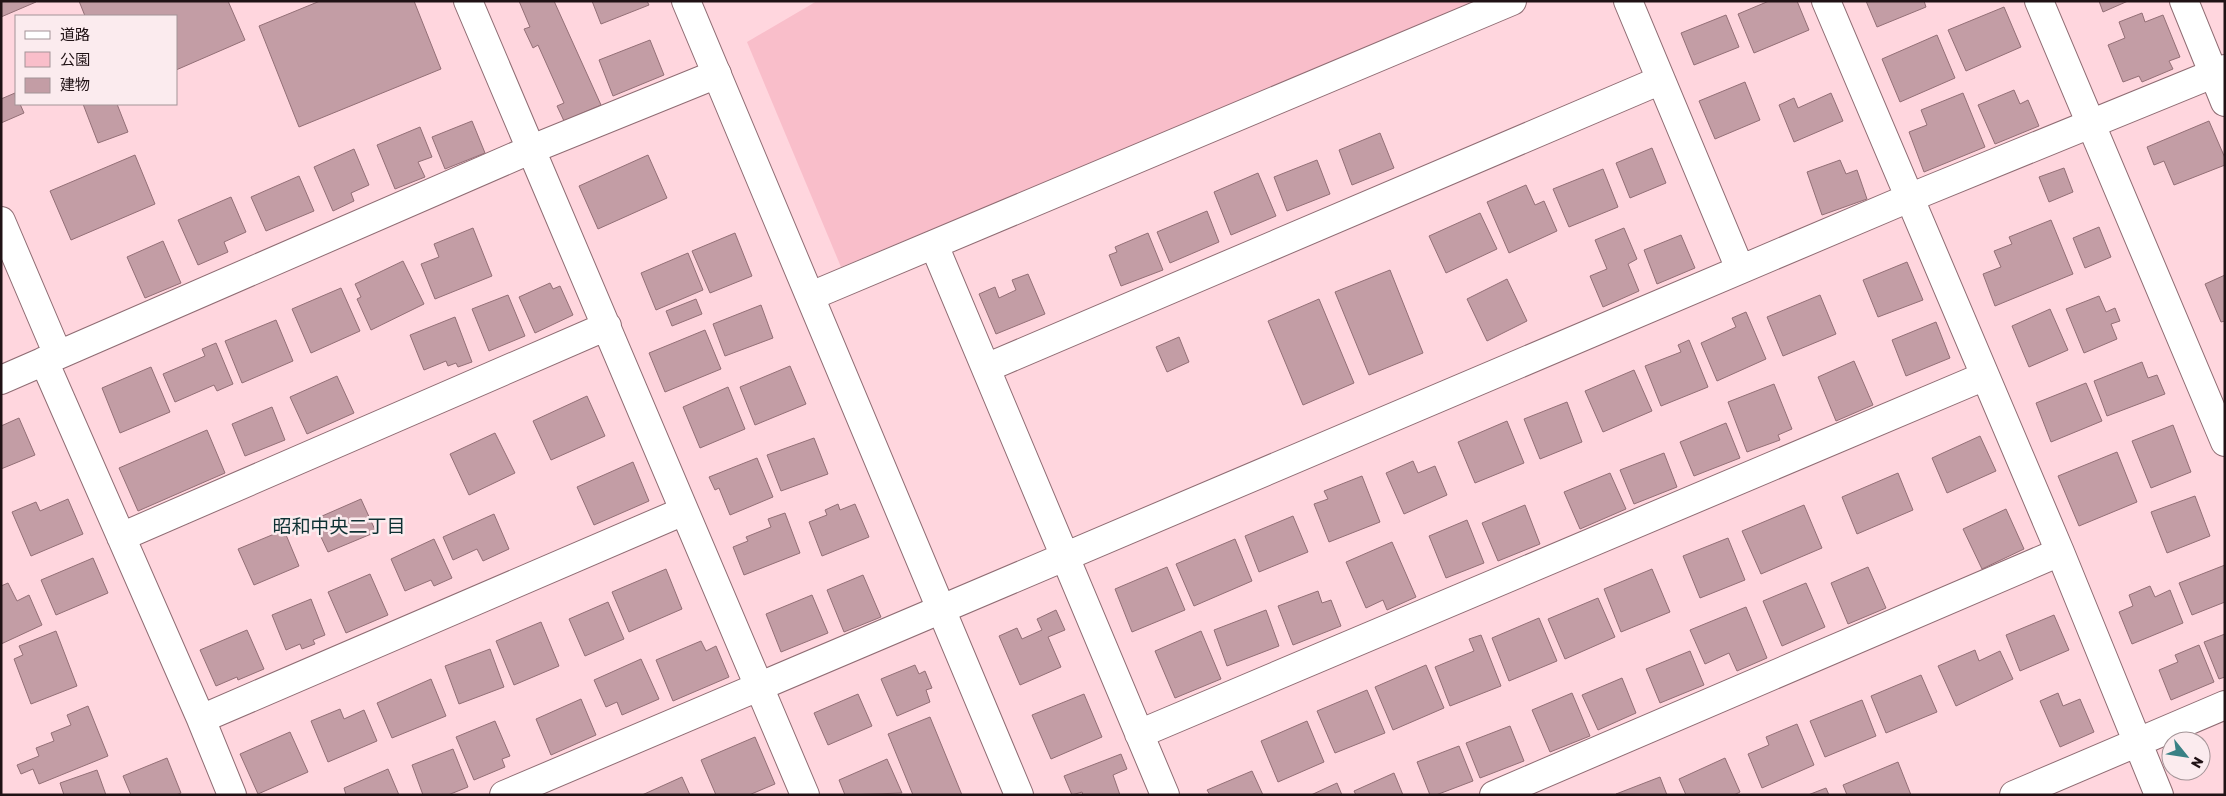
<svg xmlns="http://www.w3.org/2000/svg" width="2226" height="796" font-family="Rubik,'Noto Sans JP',sans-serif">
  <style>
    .green { fill: #f9beca }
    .building { fill: #c39da5; stroke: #936f76 }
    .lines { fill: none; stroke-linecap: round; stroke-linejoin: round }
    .minor-casing { stroke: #8f6c73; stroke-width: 30 }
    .tertiary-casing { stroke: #8f6c73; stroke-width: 30 }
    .minor { stroke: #fff; stroke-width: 28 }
    .tertiary { stroke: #fff; stroke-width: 28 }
    .labels { text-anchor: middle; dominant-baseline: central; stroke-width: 5; stroke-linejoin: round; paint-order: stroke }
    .neighbourhood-label { font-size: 19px; fill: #0e3133; stroke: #fbebee }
  </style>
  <rect width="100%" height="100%" fill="#ffd6de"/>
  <path class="green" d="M817,1H1483L841,267L747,42Z"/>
  <path class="building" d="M1,1H36V2L1,17Z
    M79,1H228L245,40L176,70V16H85Z
    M320,1H414L441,69L299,127L259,26Z
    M519,1H554L601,105L564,121L557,106L564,103L538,45L533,48L524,29L530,27Z
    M592,1H647L649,5L601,24Z
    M1769,1H1797L1809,30L1754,53L1738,14Z
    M1866,1H1924L1926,7L1877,27Z
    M2099,1H2128L2103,12Z
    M2004,7L2021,47L1966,71L1948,30Z
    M2142,13L2145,22L2163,15L2180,57L2169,61L2173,69L2142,82L2139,76L2123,82L2108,45L2125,38L2119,22Z
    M1726,15L1739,47L1694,65L1681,33Z
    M1937,35L1955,78L1900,102L1882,59Z
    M650,40L664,75L613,96L599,60Z
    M1745,82L1760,120L1715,139L1699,101Z
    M2014,90L2020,104L2028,100L2039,126L1995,144L1978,105Z
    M15,93L16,104H20L24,113L1,123V99Z
    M1831,93L1843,121L1794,142L1779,105L1794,98L1798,108Z
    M1963,93L1985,147L1924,172L1909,132L1927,125L1921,110Z
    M83,104H117L128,132L98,143Z
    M472,121L485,153L445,169L432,137Z
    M2209,121L2225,158V165L2174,185L2164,161L2154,165L2147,147Z
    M420,127L432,157L418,162L425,177L395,189L377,145Z
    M1380,133L1394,168L1352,185L1339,150Z
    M1652,148L1666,183L1630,198L1616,163Z
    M354,149L369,185L351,193L354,201L333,211L314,167Z
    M135,155L155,204L71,240L50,191Z
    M648,155L667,198L598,229L579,186Z
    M1317,160L1330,194L1287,211L1274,177Z
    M1840,160L1846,174L1857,170L1867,199L1822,215L1807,172Z
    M2064,168L2073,192L2049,202L2039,177Z
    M1603,169L1618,207L1569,227L1553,189Z
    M1258,173L1276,216L1231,235L1214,192Z
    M299,176L314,211L266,231L251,197Z
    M1526,185L1535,205L1544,201L1557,231L1509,253L1487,202Z
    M231,197L246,232L224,242L228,252L198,265L178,220Z
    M1207,211L1219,242L1170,263L1157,232Z
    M1480,213L1497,249L1446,273L1429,236Z
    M2051,220L2073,274L1995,306L1983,274L2001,267L1994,251L2012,244L2009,237Z
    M2099,227L2111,257L2085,268L2073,238Z
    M473,228L492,276L435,299L421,264L439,257L434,244Z
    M1624,228L1637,259L1628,264L1639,291L1603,307L1590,276L1607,269L1595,240Z
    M735,233L752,276L710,293L692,251Z
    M1148,233L1163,270L1121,286L1109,255L1117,252L1115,247Z
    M1681,235L1695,268L1657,284L1644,250Z
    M163,241L181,283L145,298L127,257Z
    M688,253L703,290L656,310L641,273Z
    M403,261L424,304L371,330L357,299L361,297L355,284Z
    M1907,262L1923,300L1878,317L1863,280Z
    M1390,270L1423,353L1369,375L1335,292Z
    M1028,274L1045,314L996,334L979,294L995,287L999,298L1016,290L1012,280Z
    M2225,275V321L2221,322L2205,284Z
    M1507,279L1527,321L1487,341L1467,299Z
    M550,283L553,289L560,286L573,315L535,333L519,297Z
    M341,288L360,331L311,353L292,309Z
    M508,295L525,336L489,351L472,309Z
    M1820,295L1836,334L1783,356L1767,317Z
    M2099,296L2106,312L2115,308L2120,321L2111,324L2117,339L2084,353L2066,309Z
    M696,299L702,314L672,326L666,311Z
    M1319,299L1354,383L1303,405L1268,321Z
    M761,305L773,338L725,356L713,324Z
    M2050,309L2068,350L2029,367L2012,326Z
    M1746,312L1766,359L1717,381L1701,343L1736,327L1732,318Z
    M455,317L472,362L458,367L456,363L448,366L446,361L424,370L410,335Z
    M276,320L293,361L242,383L225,341Z
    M1936,322L1950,358L1906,376L1892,340Z
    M705,330L721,369L665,392L649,353Z
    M1179,337L1189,362L1167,372L1156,347Z
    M1689,340L1708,387L1661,406L1645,366L1681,352L1678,345Z
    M216,343L233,384L217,391L214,385L175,402L163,374L205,356L202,349Z
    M1854,361L1873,405L1836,421L1818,377Z
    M2142,362L2148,378L2157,375L2165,394L2107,416L2094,381Z
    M790,366L806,404L755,425L740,387Z
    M151,367L170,412L120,433L102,388Z
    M1634,370L1652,411L1603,432L1585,391Z
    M337,376L354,413L307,434L290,397Z
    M2086,383L2102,421L2051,442L2036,403Z
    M1774,384L1792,429L1778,435L1780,440L1747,452L1728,402Z
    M728,387L745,429L700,448L683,407Z
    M587,396L605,436L551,460L533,421Z
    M1567,402L1582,442L1540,459L1524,419Z
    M272,407L285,440L245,456L232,424Z
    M19,418L35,455L1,469V426Z
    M1507,421L1524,463L1475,483L1458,442Z
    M1726,423L1740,458L1694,476L1680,442Z
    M2173,425L2191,472L2151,488L2132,441Z
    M207,430L225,473L138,511L119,468Z
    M495,433L515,473L469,495L450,454Z
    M1980,436L1996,471L1947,493L1932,458Z
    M814,438L828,474L781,491L767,455Z
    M2117,452L2137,502L2079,526L2058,476Z
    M1664,453L1677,487L1634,504L1620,470Z
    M757,458L773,497L730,515L719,488L715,490L709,477Z
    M1413,461L1418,473L1435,466L1447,495L1404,514L1386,473Z
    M633,462L649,501L594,525L577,487Z
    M1610,473L1626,509L1580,529L1564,492Z
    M1898,473L1913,510L1857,534L1842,497Z
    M1362,476L1380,522L1329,542L1314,504L1328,499L1324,491Z
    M2195,496L2210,536L2167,553L2151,512Z
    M68,499L83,534L31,556L12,512L36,502L40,511Z
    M361,499L376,532L328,552L313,520Z
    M838,504L840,510L855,504L869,537L822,556L809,522L827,515L825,510Z
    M1525,505L1540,544L1498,561L1482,523Z
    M1804,505L1822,548L1761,574L1742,531Z
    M2006,509L2024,549L1982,569L1963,529Z
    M785,513L800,553L744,575L733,547L748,541L746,537L771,527L768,519Z
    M494,514L509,549L483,561L477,549L453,560L443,537Z
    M1293,516L1308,552L1259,572L1245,536Z
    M1467,520L1484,563L1446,578L1429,536Z
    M284,530L299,566L254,585L238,549Z
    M1728,538L1745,580L1700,598L1683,556Z
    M434,539L452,578L434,586L431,580L405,591L391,559Z
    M1235,539L1252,581L1194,606L1176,564Z
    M1392,542L1416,597L1387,610L1383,600L1366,608L1346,562Z
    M93,558L108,593L56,615L41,580Z
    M2225,565V602L2192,615L2179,583Z
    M1167,567L1185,610L1132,632L1115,589Z
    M1868,567L1886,608L1848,624L1831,583Z
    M666,569L682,609L629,632L612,592Z
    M1652,569L1670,612L1621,632L1604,589Z
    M370,574L388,615L346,633L328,592Z
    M863,575L881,617L844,632L827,590Z
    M8,583L17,601L29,595L42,625L1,644V586Z
    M1806,583L1825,627L1782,646L1763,601Z
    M2150,586L2155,597L2170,590L2183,623L2132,644L2119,612L2133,606L2129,595Z
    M1318,591L1322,603L1331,600L1341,626L1293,645L1278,606Z
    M812,595L828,633L781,652L766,614Z
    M1598,598L1615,637L1565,659L1548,619Z
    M311,599L325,635L313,640L315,644L302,649L300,644L286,650L272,615Z
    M608,602L624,639L585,656L569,619Z
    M1746,607L1767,658L1737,671L1729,653L1705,664L1690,630Z
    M1056,610L1065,630L1048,637L1061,667L1020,685L999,636L1017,628L1022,639L1042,630L1037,619Z
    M1266,610L1279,646L1227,666L1214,630Z
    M2054,615L2069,650L2020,671L2006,635Z
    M1539,618L1557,661L1509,681L1492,638Z
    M541,622L559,666L514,685L496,641Z
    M247,630L264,669L238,680L237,677L216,686L200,650Z
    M56,631L77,686L31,704L14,659L23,655L19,646Z
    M1201,631L1221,679L1175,698L1155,651Z
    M2225,634V677L2219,679L2204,642Z
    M1481,635L1501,686L1450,706L1435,667L1474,651L1469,639Z
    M701,641L706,651L716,646L729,677L673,701L656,660Z
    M2199,645L2214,682L2171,700L2159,670L2178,662L2175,655Z
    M490,649L504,687L459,704L445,666Z
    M1975,650L1979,661L2000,651L2013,679L1956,706L1938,666Z
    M1690,651L1704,685L1660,703L1646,669Z
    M641,659L659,699L622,715L617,702L606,707L594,680Z
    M915,665L919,674L925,671L932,688L926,690L930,702L897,716L881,679Z
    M1426,665L1444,708L1393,730L1375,687Z
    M1921,675L1937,712L1886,733L1871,696Z
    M1622,678L1636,713L1598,730L1582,695Z
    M431,679L446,716L392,738L377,703Z
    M1367,690L1385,733L1335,753L1317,711Z
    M1572,693L1590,736L1550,752L1532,710Z
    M2058,693L2063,706L2080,699L2094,732L2060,747L2040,701Z
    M858,694L872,726L828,745L814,713Z
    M1084,694L1102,737L1051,759L1032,715Z
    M581,699L596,735L551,755L536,719Z
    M1862,700L1876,736L1825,757L1810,721Z
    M88,706L108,756L39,784L33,769L21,774L17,765L39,756L36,748L54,741L51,733L71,725L67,715Z
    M340,709L344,719L364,710L377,741L328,762L311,721Z
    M930,717L962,795H913L888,734Z
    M495,721L510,756L502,759L505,767L474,780L456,737Z
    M1307,721L1324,762L1278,782L1261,741Z
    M1797,724L1814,765L1762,788L1748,754L1769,745L1766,737Z
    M1510,726L1524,761L1480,778L1466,743Z
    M290,732L308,772L258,794L240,754Z
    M755,737L775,784L749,795H716L701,760Z
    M1459,746L1473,781L1436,795H1430L1417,762Z
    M453,749L468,787L448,795H423L412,765Z
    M1121,754L1127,769L1113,775L1120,795H1083L1082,792L1072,795L1064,776Z
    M167,758L181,793L176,795H131L123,776Z
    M1725,758L1740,792L1734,795H1686L1679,779Z
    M887,759L902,793L845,795L839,780Z
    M1898,762L1911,795H1847L1843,785Z
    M388,769L399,795H346L344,788Z
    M97,770L106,795H64L60,783Z
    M1252,771L1263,795H1210L1207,790Z
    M1394,773L1403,795H1356L1354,791Z
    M682,777L690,795H642Z
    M1660,777L1667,795L1616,794Z
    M1337,783L1342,795H1311Z
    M1826,788L1829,795H1808Z"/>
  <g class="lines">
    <g class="minor-casing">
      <path id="minor" d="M468,1L805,795
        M1628,1L1740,269
        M1826,1L2060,552L2159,795
        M2039,1L2225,442
        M2184,1L2225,102
        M1,221L58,355
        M934,245L1165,795
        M811,296L1512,1
        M44,361L201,719L232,795
        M986,368L1661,80
        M1,380L532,149L717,74
        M121,537L607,326
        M201,719L684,511
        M1139,734L1985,376
        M504,795L1909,198L2225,69
        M1494,795L2060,552
        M2014,795L2225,705"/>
    </g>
    <g class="tertiary-casing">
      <path id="tertiary" d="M686,1L1019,795"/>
    </g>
    <use href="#minor" class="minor"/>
    <use href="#tertiary" class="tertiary"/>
  </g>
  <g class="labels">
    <g class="neighbourhood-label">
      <text x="339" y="526">昭和中央二丁目</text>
    </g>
  </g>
  <rect width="2226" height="796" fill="none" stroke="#201215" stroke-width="5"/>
  <rect x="15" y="15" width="162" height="90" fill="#fbebee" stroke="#a39497"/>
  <rect x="25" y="31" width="25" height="8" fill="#ffffff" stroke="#a39497"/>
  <text x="60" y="40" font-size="15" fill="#201215">道路</text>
  <rect x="25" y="52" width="25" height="15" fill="#f9beca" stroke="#a39497"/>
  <text x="60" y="65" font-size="15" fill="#201215">公園</text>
  <rect x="25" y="78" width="25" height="15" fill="#c39da5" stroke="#a39497"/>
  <text x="60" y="90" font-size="15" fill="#201215">建物</text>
  <g transform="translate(2186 756) rotate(120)"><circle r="24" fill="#fbebee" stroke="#a39497"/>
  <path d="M0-4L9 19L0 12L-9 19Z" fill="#398185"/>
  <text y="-8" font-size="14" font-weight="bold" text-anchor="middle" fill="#201215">N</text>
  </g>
</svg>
